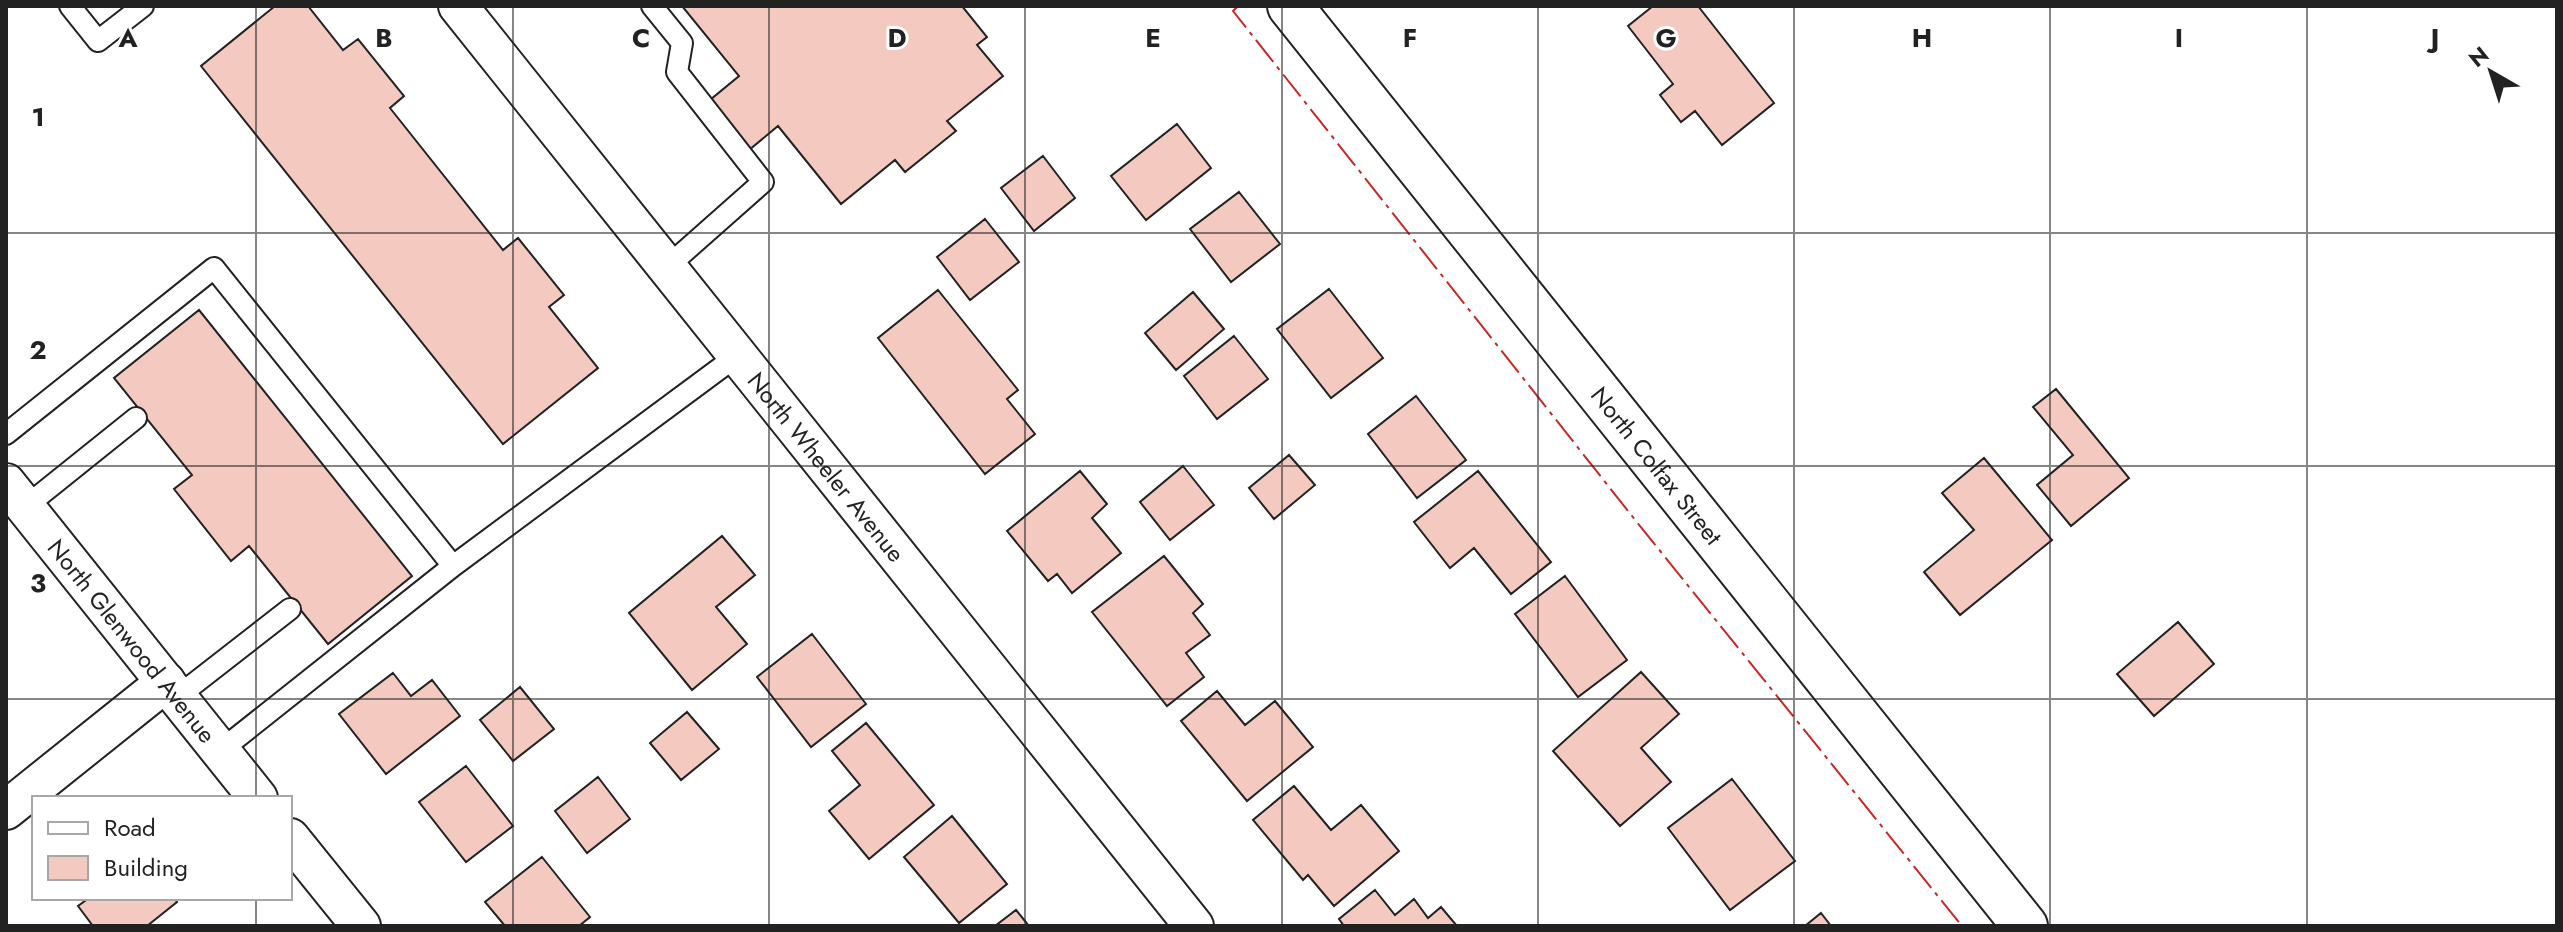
<svg xmlns="http://www.w3.org/2000/svg" width="2563" height="932" font-family="Jost,sans-serif">
  <style>
    .building { fill: #f3c9c0; stroke: #222; stroke-width: 2 }
    .lines { fill: none; stroke-linecap: round; stroke-linejoin: round }
    .service-casing { stroke: #222; stroke-width: 24 }
    .minor-casing { stroke: #222; stroke-width: 42 }
    .tertiary-casing { stroke: #222; stroke-width: 48 }
    .service { stroke: #fff; stroke-width: 20 }
    .minor { stroke: #fff; stroke-width: 38 }
    .tertiary { stroke: #fff; stroke-width: 44 }
    .power { stroke: #c62828; stroke-width: 2; stroke-dasharray: 28 6 4 6; stroke-linecap: butt }
    .grid { fill: none; stroke: #222; stroke-width: 2; stroke-opacity: 0.55 }
    .labels { text-anchor: middle; dominant-baseline: central; stroke-width: 6; stroke-linejoin: round; paint-order: stroke }
    .street-label { font-size: 24px; fill: #222; stroke: #fff }
    .grid-label { font-size: 26px; text-anchor: middle; font-weight: bold; fill: #222; stroke: #fff; stroke-width: 6; stroke-linejoin: round; paint-order: stroke }
  </style>
  <rect width="100%" height="100%" fill="#fff"/>
  <path class="building" d="M275,6H308L343,50L358,39L404,96L390,108L503,250L518,238L564,295L549,307L598,368L503,444L201,66Z
    M682,6H962L987,37L977,45L1003,76L947,121L956,131L905,172L895,160L841,204L778,126L749,150L710,100L739,76Z
    M1653,6H1698L1774,103L1722,145L1695,111L1681,122L1660,95L1673,84L1628,26Z
    M1177,124L1211,168L1146,220L1111,176Z
    M1043,156L1075,198L1034,231L1001,188Z
    M1239,192L1280,244L1231,282L1190,229Z
    M985,219L1019,262L970,300L937,257Z
    M1329,289L1383,358L1331,398L1277,329Z
    M938,290L1018,390L1007,399L1035,434L985,474L878,338Z
    M1193,292L1224,329L1176,370L1145,333Z
    M199,310L412,576L328,644L249,546L231,561L174,489L192,475L114,378Z
    M1234,336L1268,379L1217,419L1184,376Z
    M2056,389L2129,478L2071,526L2037,485L2073,455L2033,407Z
    M1416,396L1466,460L1417,498L1368,434Z
    M1289,455L1315,485L1274,519L1249,488Z
    M1984,458L2052,540L1960,615L1924,572L1974,530L1942,493Z
    M1183,466L1214,505L1170,540L1140,502Z
    M1080,471L1107,504L1092,518L1121,553L1072,593L1057,574L1048,581L1007,531Z
    M1478,471L1551,562L1511,594L1474,548L1450,568L1414,522Z
    M722,536L755,575L716,607L747,644L692,690L629,613Z
    M1164,556L1203,604L1193,613L1210,635L1186,653L1204,677L1167,706L1092,612Z
    M1565,576L1627,660L1578,697L1515,614Z
    M2178,622L2214,664L2154,716L2117,674Z
    M812,634L866,704L811,747L757,677Z
    M1641,672L1679,714L1641,748L1671,782L1620,826L1553,751Z
    M393,673L411,696L432,680L460,716L386,774L339,714Z
    M520,687L554,729L513,761L480,720Z
    M1217,691L1245,725L1275,701L1313,747L1247,801L1181,721Z
    M687,712L719,749L681,780L650,743Z
    M866,723L934,805L869,859L829,811L860,785L832,751Z
    M466,766L513,826L466,862L419,802Z
    M598,777L630,819L587,853L555,811Z
    M1732,779L1795,861L1730,910L1668,828Z
    M1294,786L1331,830L1361,805L1399,851L1334,906L1308,875L1303,880L1253,820Z
    M952,816L1007,884L959,923L904,857Z
    M542,857L590,917L579,926H505L485,902Z
    M1375,890L1395,915L1414,899L1428,918L1441,907L1457,926H1344L1339,919Z
    M89,898H174L177,902L147,926H93L78,906Z
    M1016,910L1029,926H995Z
    M1821,913L1831,926H1805Z"/>
  <g class="lines">
    <g class="service-casing">
      <path id="service" d="M70,6L98,41L143,6
        M652,6L682,43L677,72L763,182L667,267
        M6,434L214,268L453,566
        M25,507L136,418
        M177,697L290,609
        M220,751L453,566L738,355"/>
    </g>
    <g class="minor-casing">
      <g id="minor">
        <path id="s1" d="M458,6L1194,926"/>
        <path id="s2" d="M6,483L258,798"/>
        <path d="M6,810L166,682"/>
        <path d="M290,838L361,926"/>
      </g>
    </g>
    <g class="tertiary-casing">
      <g id="tertiary">
        <path id="s3" d="M1290,6L2025,926"/>
      </g>
    </g>
    <use href="#service" class="service"/>
    <use href="#minor" class="minor"/>
    <use href="#tertiary" class="tertiary"/>
    <path class="power" d="M1238,6L1233,11L1632,516L1962,926"/>
  </g>
  <path class="grid" d="M256,6V798M513,6V926M769,6V926M1025,6V926M1282,6V926M1538,6V926M1794,6V926M2050,6V926M2307,6V926M6,233H2557M6,466H2557M6,699H2557M256,898V926"/>
  <g class="labels">
    <g class="street-label">
      <text stroke="none"><textPath href="#s1" startOffset="590">North Wheeler Avenue</textPath></text>
      <text stroke="none"><textPath href="#s3" startOffset="588">North Colfax Street</textPath></text>
      <text stroke="none"><textPath href="#s2" startOffset="202">North Glenwood Avenue</textPath></text>
    </g>
  </g>
  <g class="grid-label">
    <text x="128" y="47">A</text>
    <text x="384" y="47">B</text>
    <text x="641" y="47">C</text>
    <text x="897" y="47">D</text>
    <text x="1153" y="47">E</text>
    <text x="1410" y="47">F</text>
    <text x="1666" y="47">G</text>
    <text x="1922" y="47">H</text>
    <text x="2179" y="47">I</text>
    <text x="2435" y="47">J</text>
    <text x="38" y="126">1</text>
    <text x="38" y="359">2</text>
    <text x="38" y="592">3</text>
  </g>
  <rect width="2563" height="932" fill="none" stroke="#222222" stroke-width="16"/>
  <rect x="32" y="796" width="260" height="104" fill="#ffffff" stroke="#a7a7a7" stroke-width="2"/>
  <rect x="48" y="822" width="40" height="12" fill="#ffffff" stroke="#a7a7a7" stroke-width="2"/>
  <text x="104" y="836" font-size="24" fill="#222222">Road</text>
  <rect x="48" y="856" width="40" height="24" fill="#f3c9c0" stroke="#a7a7a7" stroke-width="2"/>
  <text x="104" y="876" font-size="24" fill="#222222">Building</text>
  <g transform="translate(2491 72) rotate(321)" stroke="#ffffff" stroke-width="6" paint-order="stroke">
  <path d="M0-6L14 30L0 20L-14 30Z" fill="#222222"/>
  <text y="-12" font-size="22" font-weight="bold" text-anchor="middle" fill="#222222">N</text>
  </g>
</svg>
